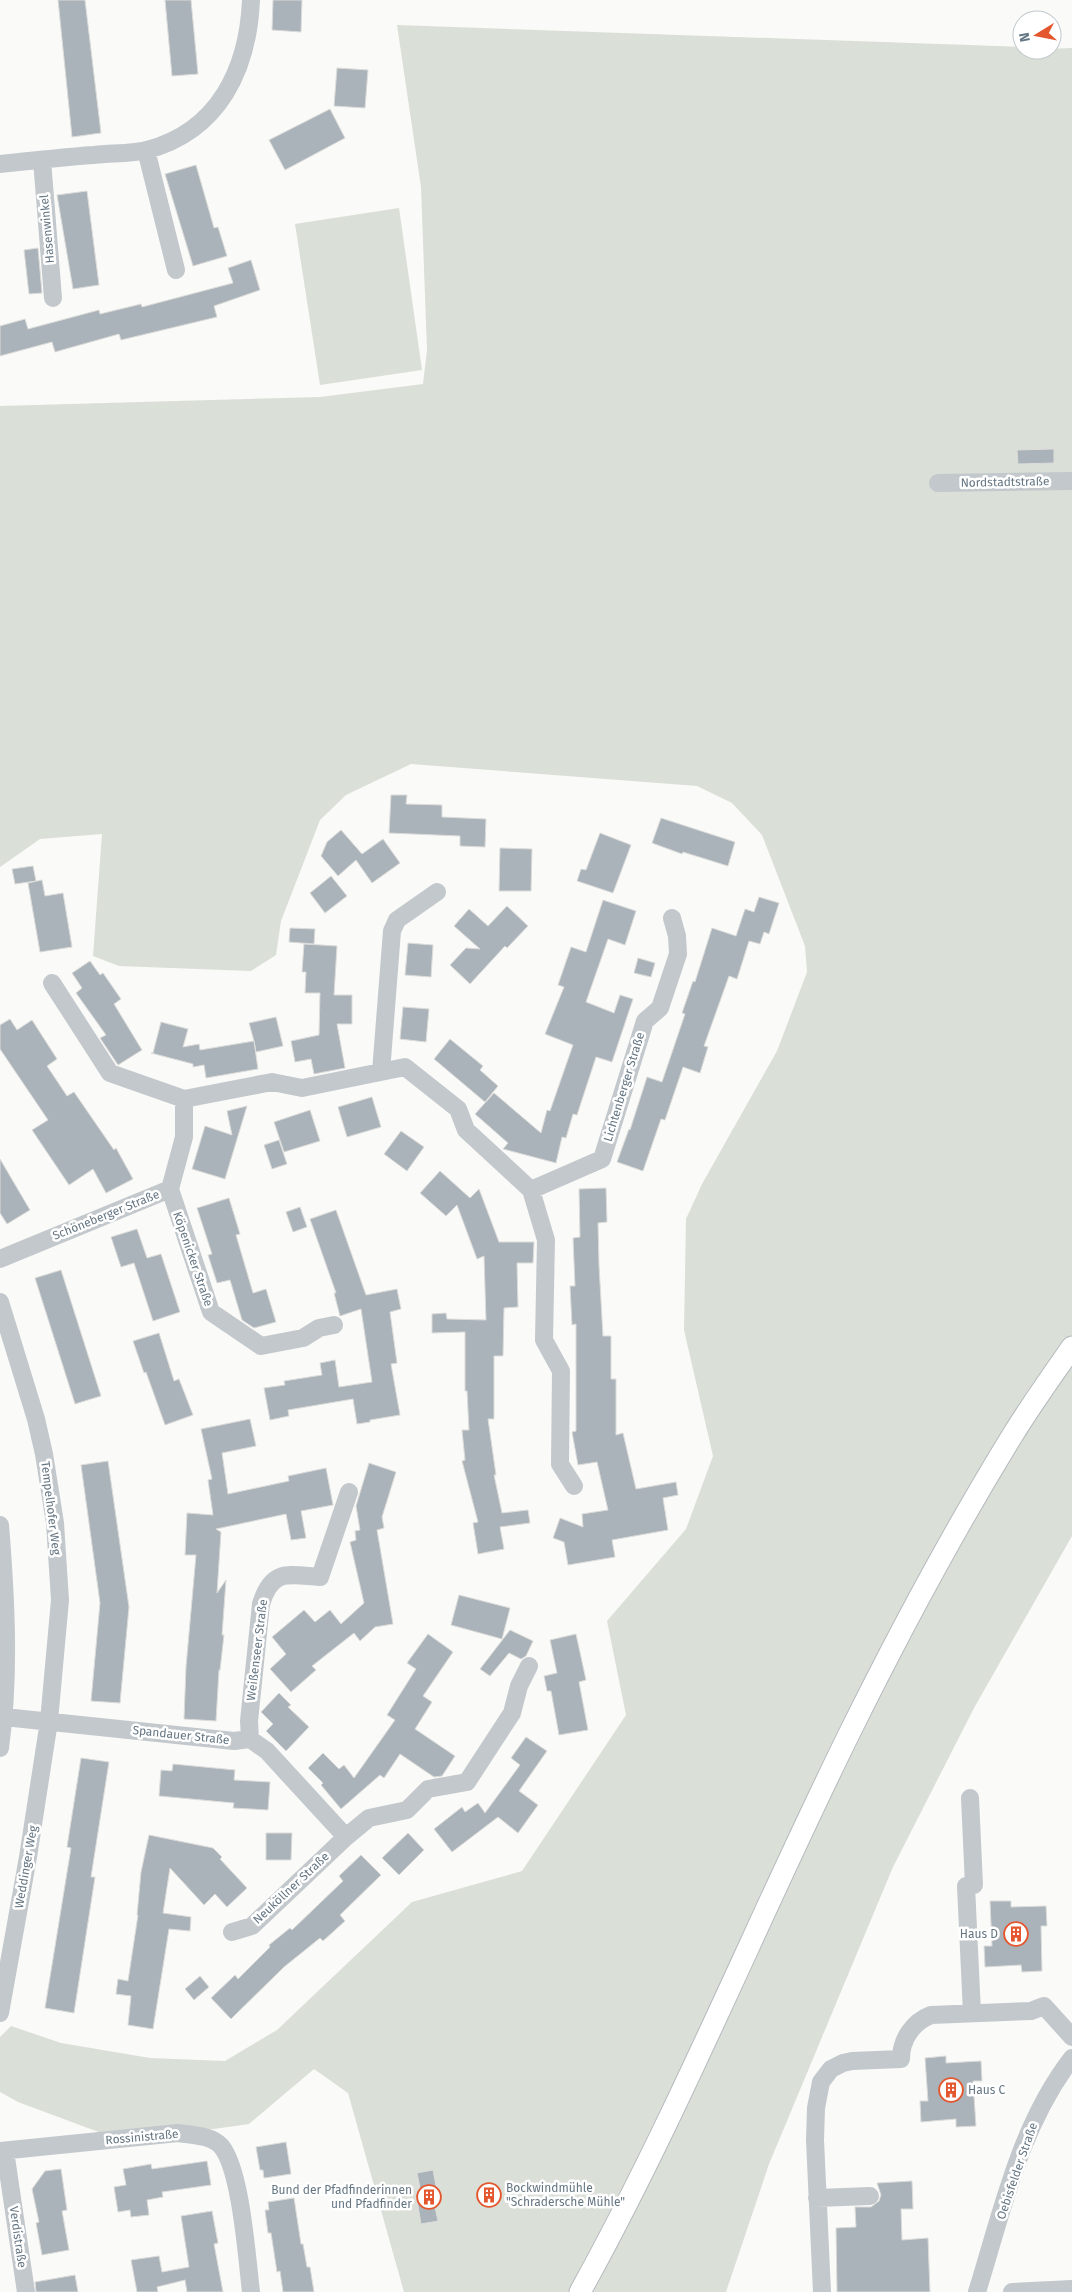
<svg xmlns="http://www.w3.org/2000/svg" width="1072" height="2292" font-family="'Fira Sans',sans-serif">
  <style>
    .green { fill: #dadfd7 }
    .building { fill: #aab3b9; stroke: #dcdcda }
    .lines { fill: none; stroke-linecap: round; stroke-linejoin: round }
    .major-casing { stroke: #b5babe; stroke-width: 23 }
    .minor { stroke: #c3c8cc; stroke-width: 18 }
    .major { stroke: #fff; stroke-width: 21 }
    .labels { text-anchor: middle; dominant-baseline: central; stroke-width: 5; stroke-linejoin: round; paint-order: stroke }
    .street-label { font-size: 12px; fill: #657683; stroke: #fff }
    .poi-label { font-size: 12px; fill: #657683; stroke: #fff; text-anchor: end }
  </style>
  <rect width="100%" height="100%" fill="#fafaf8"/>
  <path class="green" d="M397,25L1022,47V50L1072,48V1536L974,1708L893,1867L769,2164L726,2292H404L348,2093L314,2069L249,2124L207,2130L104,2134L18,2102L0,2092V2037L11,2026L61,2043L150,2058L225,2061L277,2030L412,1902L522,1871L626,1715L607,1621L686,1529L713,1456L684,1330L686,1219L702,1184L777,1051L807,972L805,946L762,835L732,803L697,786L411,764L346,795L320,820L281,921L276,955L251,971L119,966L93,956L102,834L40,839L0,867V406L320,397L423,384L427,350L421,187Z
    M399,208L422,370L320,385L295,224Z"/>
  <path class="building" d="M58,0H85L101,133L72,137Z
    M165,0H191L198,74L172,76Z
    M273,0H302L301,32L272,30Z
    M337,68L368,70L365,108L334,106Z
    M330,109L345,138L285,170L269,140Z
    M196,165L214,228L218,227L227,256L193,266L165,174Z
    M87,191L99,285L73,289L57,195Z
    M38,248L42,293L29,294L24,250Z
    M251,260L260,290L214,306L217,317L121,340L119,334L55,352L52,342L0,356V326L25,319L28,329L99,310L100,314L141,304L142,307L233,283L228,268Z
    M1054,449V463L1018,464L1017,450Z
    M391,795H407L406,804L442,805V817L486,819L485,847L460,846V836L389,833Z
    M661,818L735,842L728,866L683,852L682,854L652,843Z
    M341,830L362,854L383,839L400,863L372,883L356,860L338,876L321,856L327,842Z
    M600,833L631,845L613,893L577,881L581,869L586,870Z
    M500,848L532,849L531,891H499Z
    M33,866L36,881L15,884L12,869Z
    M331,876L347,896L325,913L310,893Z
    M42,880L45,896L63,893L72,947L40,952L28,883Z
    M759,897L779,903L769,934L764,932L760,944L749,941L737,979L729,976L704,1046L708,1047L700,1073L683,1067L665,1120L661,1119L643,1171L617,1162L629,1129L630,1130L647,1077L662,1082L685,1014L682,1013L693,981L695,982L712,928L736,936L745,909L754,912Z
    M603,900L636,911L625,945L608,939L586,1002L614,1013L620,995L633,999L612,1062L596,1057L577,1115L573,1114L566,1138L562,1137L556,1163L503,1149L508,1143L475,1114L494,1093L541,1133L547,1110L550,1111L573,1045L545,1034L564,987L558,985L571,947L586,952Z
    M507,906L528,926L507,948L505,946L470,984L450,965L466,948L480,949L454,926L469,909L488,926Z
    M290,928L315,929L314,944L289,942Z
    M408,943L433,945L431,977L405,975Z
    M304,944L337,946L334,995H352V1024H337L345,1068L314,1074L311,1059L295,1062L291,1041L319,1035L320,993H305L306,972H302Z
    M638,958L655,963L651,977L634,973Z
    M90,961L100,975L103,973L121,999L114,1004L142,1050L118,1065L100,1038L106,1035L76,993L82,988L72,973Z
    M403,1007L429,1009L426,1042L400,1039Z
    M276,1017L283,1046L256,1052L254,1041L258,1069L206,1078L204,1065L193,1067V1064L151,1053H153L161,1022L188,1029L183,1047L199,1044L200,1050L254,1041L249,1023Z
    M10,1019L17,1030L32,1020L57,1059L47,1066L67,1096L74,1092L114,1150L116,1148L133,1179L106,1193L93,1169L69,1185L32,1130L48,1120L0,1049V1025Z
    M450,1039L483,1066L480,1070L498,1086L485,1102L434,1059Z
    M372,1097L381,1127L347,1137L338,1107Z
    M247,1106L225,1179L192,1169L205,1126L232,1135L227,1111Z
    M310,1110L320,1141L284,1152L274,1122Z
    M401,1131L424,1147L407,1171L384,1154Z
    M279,1140L287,1164L272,1169L264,1145Z
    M0,1159L30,1210L7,1224L0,1213Z
    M440,1171L470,1198L479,1189L499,1242H534L533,1263H517L518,1307L504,1308L503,1356H494V1419H488L496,1475H494L502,1513L528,1510L530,1523L500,1527L504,1549L478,1554L473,1523L478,1522L462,1461L465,1460L462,1430H469L467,1391H465V1332L432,1333V1314L446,1313L447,1319L486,1320L484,1256L477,1259L457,1205L446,1216L420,1193Z
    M606,1188L607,1222L598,1223L599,1265L603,1336H611V1379H616V1435L623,1433L636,1489L676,1482L678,1495L663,1498L668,1530L612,1540L615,1557L568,1565L564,1542L553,1538L560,1518L583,1527L582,1514L608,1510L597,1462L578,1465L572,1432L576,1431V1324L572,1325L570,1286H575L573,1238L580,1237L579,1189Z
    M229,1198L240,1234L236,1235L253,1293L266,1289L276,1322L254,1328L242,1320L230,1280L217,1283L208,1255L212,1254L197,1208Z
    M300,1207L307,1227L293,1232L286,1212Z
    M336,1210L366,1295L397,1289L401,1309L390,1312L397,1363L391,1364L400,1415L370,1420V1422L357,1424L353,1399L288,1410L289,1416L270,1420L264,1388L285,1385L284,1381L322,1375L320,1363L335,1360L339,1387L372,1382L361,1309L340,1316L334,1293H336L310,1219Z
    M137,1229L147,1258L161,1254L180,1312L153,1321L134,1263L121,1267L111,1237Z
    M61,1270L101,1396L75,1404L35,1278Z
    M159,1333L174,1381L179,1379L193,1415L165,1425L146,1372L144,1373L133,1341Z
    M250,1419L256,1446L222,1453L228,1494L289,1481L288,1476L326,1468L333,1505L301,1511L306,1538L291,1540L286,1514L216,1529L221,1532L217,1593L226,1580L222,1635H224L220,1670H219L216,1721L184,1719L186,1667L196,1555H185L187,1513L213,1515L208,1480L212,1479L201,1429Z
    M108,1461L129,1607L120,1703L91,1701L100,1603L81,1465Z
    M369,1463L396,1472L382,1517L384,1528L377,1530L393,1624L375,1627L360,1641L354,1633L312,1666L316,1670L291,1692L270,1669L286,1654L272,1637L304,1610L315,1622L330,1610L341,1624L364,1603L350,1542L356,1540L355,1531L360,1530L356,1506Z
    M459,1595L510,1608L502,1639L451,1625Z
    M510,1630L533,1641L526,1656L521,1659L509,1653L490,1676L480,1669Z
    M428,1634L453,1652L423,1696L432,1702L415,1729L455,1756L442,1776L434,1777L400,1754L384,1778L380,1775L341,1809L321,1785L323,1783L308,1768L323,1753L339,1769L344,1765L354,1778L395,1720L387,1715L416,1669L407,1663Z
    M576,1634L586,1680L579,1682L588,1730L559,1735L551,1691H547L544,1676L557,1673L550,1640Z
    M279,1693L291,1705L288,1707L309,1727L286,1751L266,1731L273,1724L261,1712Z
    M526,1737L547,1751L519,1791L538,1805L518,1833L498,1817L452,1852L434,1829L462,1807L465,1812L478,1803L485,1813L520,1765L511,1758Z
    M81,1758L109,1762L91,1877H95L74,2013L45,2008L71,1848L67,1847Z
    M173,1764L235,1770L234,1780L270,1782L268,1810L233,1808L234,1803L159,1796L161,1770L172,1771Z
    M266,1833H292L291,1860H266Z
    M408,1833L424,1850L399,1875L382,1858Z
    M149,1835L213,1848L222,1857L220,1859L247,1888L227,1907L215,1894L204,1905L170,1868L163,1913L191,1917L190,1931L169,1929L153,2029L128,2025L131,1996L116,1994L118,1979L128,1981L138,1915H137L141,1872Z
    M361,1855L381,1875L340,1915L345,1921L323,1941L320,1938L284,1967L231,2019L211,1998L235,1975L238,1979L270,1947L269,1945L290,1928L292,1930L343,1881L339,1876Z
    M990,1901H1011V1907L1046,1906L1047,1926H1041L1042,1971L1022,1972L1021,1965L985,1967L984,1946H992Z
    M200,1976L209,1987L194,2000L185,1989Z
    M946,2056V2063L981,2061L982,2081H973L976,2126L956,2127V2119L921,2122L920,2101H928L925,2058Z
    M286,2142L291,2174L264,2178L263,2170H260L256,2147Z
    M207,2161L211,2185L162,2192L163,2197L147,2200L149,2215L131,2217L130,2210L118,2212L114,2187L126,2185L123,2169L151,2164L152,2169Z
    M61,2169L67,2210L62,2211L69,2250L42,2255L36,2223L39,2222L32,2189L45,2171Z
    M433,2170L438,2197L433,2198L438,2221L421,2224L417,2200L422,2198L417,2173Z
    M912,2181L913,2209H901L902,2240L928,2238L930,2292H837L836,2228L856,2227L855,2207H871L879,2201L881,2195L877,2183Z
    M294,2198L301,2244H303L307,2267H310L314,2292H283L280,2271L277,2272L271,2233H268L265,2210H269L268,2202Z
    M212,2211L218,2243L214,2244L223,2292H187L185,2280L157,2287L158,2292H137L131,2260L159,2256L162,2272L189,2267L181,2216Z
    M75,2275L78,2292H36L35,2282Z"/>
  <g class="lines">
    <g class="major-casing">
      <path id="major" d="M580,2292C680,2111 758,1918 850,1732C900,1631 953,1532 1012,1436C1031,1405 1052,1376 1072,1347"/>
    </g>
    <path class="minor" d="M146,150L176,270
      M42,160L53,298
      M0,164C32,161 63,157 94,155C111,153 131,154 147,150C219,131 248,69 251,0
      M938,483L1072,481
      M52,983L110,1073L184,1099
      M381,1072L392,931L397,920L437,892
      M184,1099L272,1082L302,1088L405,1067L458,1109L466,1130L531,1190
      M170,1189L211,1312L261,1346L303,1338L319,1328L334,1325
      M531,1190L602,1159L645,1021L660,1008L678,954L677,936L672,918
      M531,1190L546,1240L544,1340L561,1371L560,1464L574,1486
      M0,1259L170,1189L184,1137V1099
      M0,1302L36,1419L44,1454L55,1523L60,1600L49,1721L28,1857L0,2013
      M0,1525C6,1599 10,1676 0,1748
      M4,1717L234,1741L250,1739L267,1751L346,1837
      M250,1739L249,1721L261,1604C272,1568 288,1575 320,1577L349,1492
      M970,1798L974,1885L966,1886L972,2013
      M232,1932L252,1926L346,1837L369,1818L407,1810L428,1789L467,1782L512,1713L519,1686L529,1666
      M0,2151L178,2133C191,2135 211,2135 221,2146C241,2169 247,2259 251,2292
      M5,2151L26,2292
      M817,2198L870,2196
      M822,2292L815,2140L816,2108L821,2082L831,2069L843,2063L852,2061L901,2059C901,2039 913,2022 931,2015L1031,2011L1044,2006L1072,2037
      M977,2292C1002,2212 1020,2125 1072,2058
      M1012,2292L1072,2289"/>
    <use href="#major" class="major"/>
  </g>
  <defs>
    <g id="building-ring" transform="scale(1.25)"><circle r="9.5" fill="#fff" stroke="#e4572e" stroke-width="1.5"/><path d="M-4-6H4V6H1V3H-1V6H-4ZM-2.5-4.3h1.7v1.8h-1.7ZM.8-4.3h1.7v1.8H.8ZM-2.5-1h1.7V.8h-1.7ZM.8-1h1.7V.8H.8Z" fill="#e4572e"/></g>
  </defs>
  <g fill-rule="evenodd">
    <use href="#building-ring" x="1016" y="1934"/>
    <use href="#building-ring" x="951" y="2090"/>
    <use href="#building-ring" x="489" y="2195"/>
    <use href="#building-ring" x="429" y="2197"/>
  </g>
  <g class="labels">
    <g class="street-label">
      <text transform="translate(47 229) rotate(-95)">Hasenwinkel</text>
      <text transform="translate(1005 482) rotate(-1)">Nordstadtstraße</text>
      <text transform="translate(624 1087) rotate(-73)">Lichtenberger Straße</text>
      <text transform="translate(106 1215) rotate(-22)">Schöneberger Straße</text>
      <text transform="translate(193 1259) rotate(71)">Köpenicker Straße</text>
      <text transform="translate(51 1508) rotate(83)">Tempelhofer Weg</text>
      <text transform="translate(257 1650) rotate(-83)">Weißenseer Straße</text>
      <text transform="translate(181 1735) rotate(6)">Spandauer Straße</text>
      <text transform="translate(26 1867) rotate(-80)">Weddinger Weg</text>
      <text transform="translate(291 1888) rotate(-43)">Neuköllner Straße</text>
      <text transform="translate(142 2137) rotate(-5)">Rossinistraße</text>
      <text transform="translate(1017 2171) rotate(-71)">Oebisfelder Straße</text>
      <text transform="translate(18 2237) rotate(82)">Verdistraße</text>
    </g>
    <g class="poi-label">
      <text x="998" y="1934">Haus D</text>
      <text x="968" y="2090" text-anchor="start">Haus C</text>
      <text x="506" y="2188" text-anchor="start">Bockwindmühle<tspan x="506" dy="14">"Schradersche Mühle"</tspan></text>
      <text x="412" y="2190">Bund der Pfadfinderinnen<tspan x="412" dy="14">und Pfadfinder</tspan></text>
    </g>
  </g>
  <g transform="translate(1037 35) rotate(260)"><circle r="24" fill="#ffffff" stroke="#c1c8cd"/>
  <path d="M0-4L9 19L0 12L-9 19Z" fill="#e4572e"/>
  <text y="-8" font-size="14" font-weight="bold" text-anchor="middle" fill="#657683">N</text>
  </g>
</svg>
